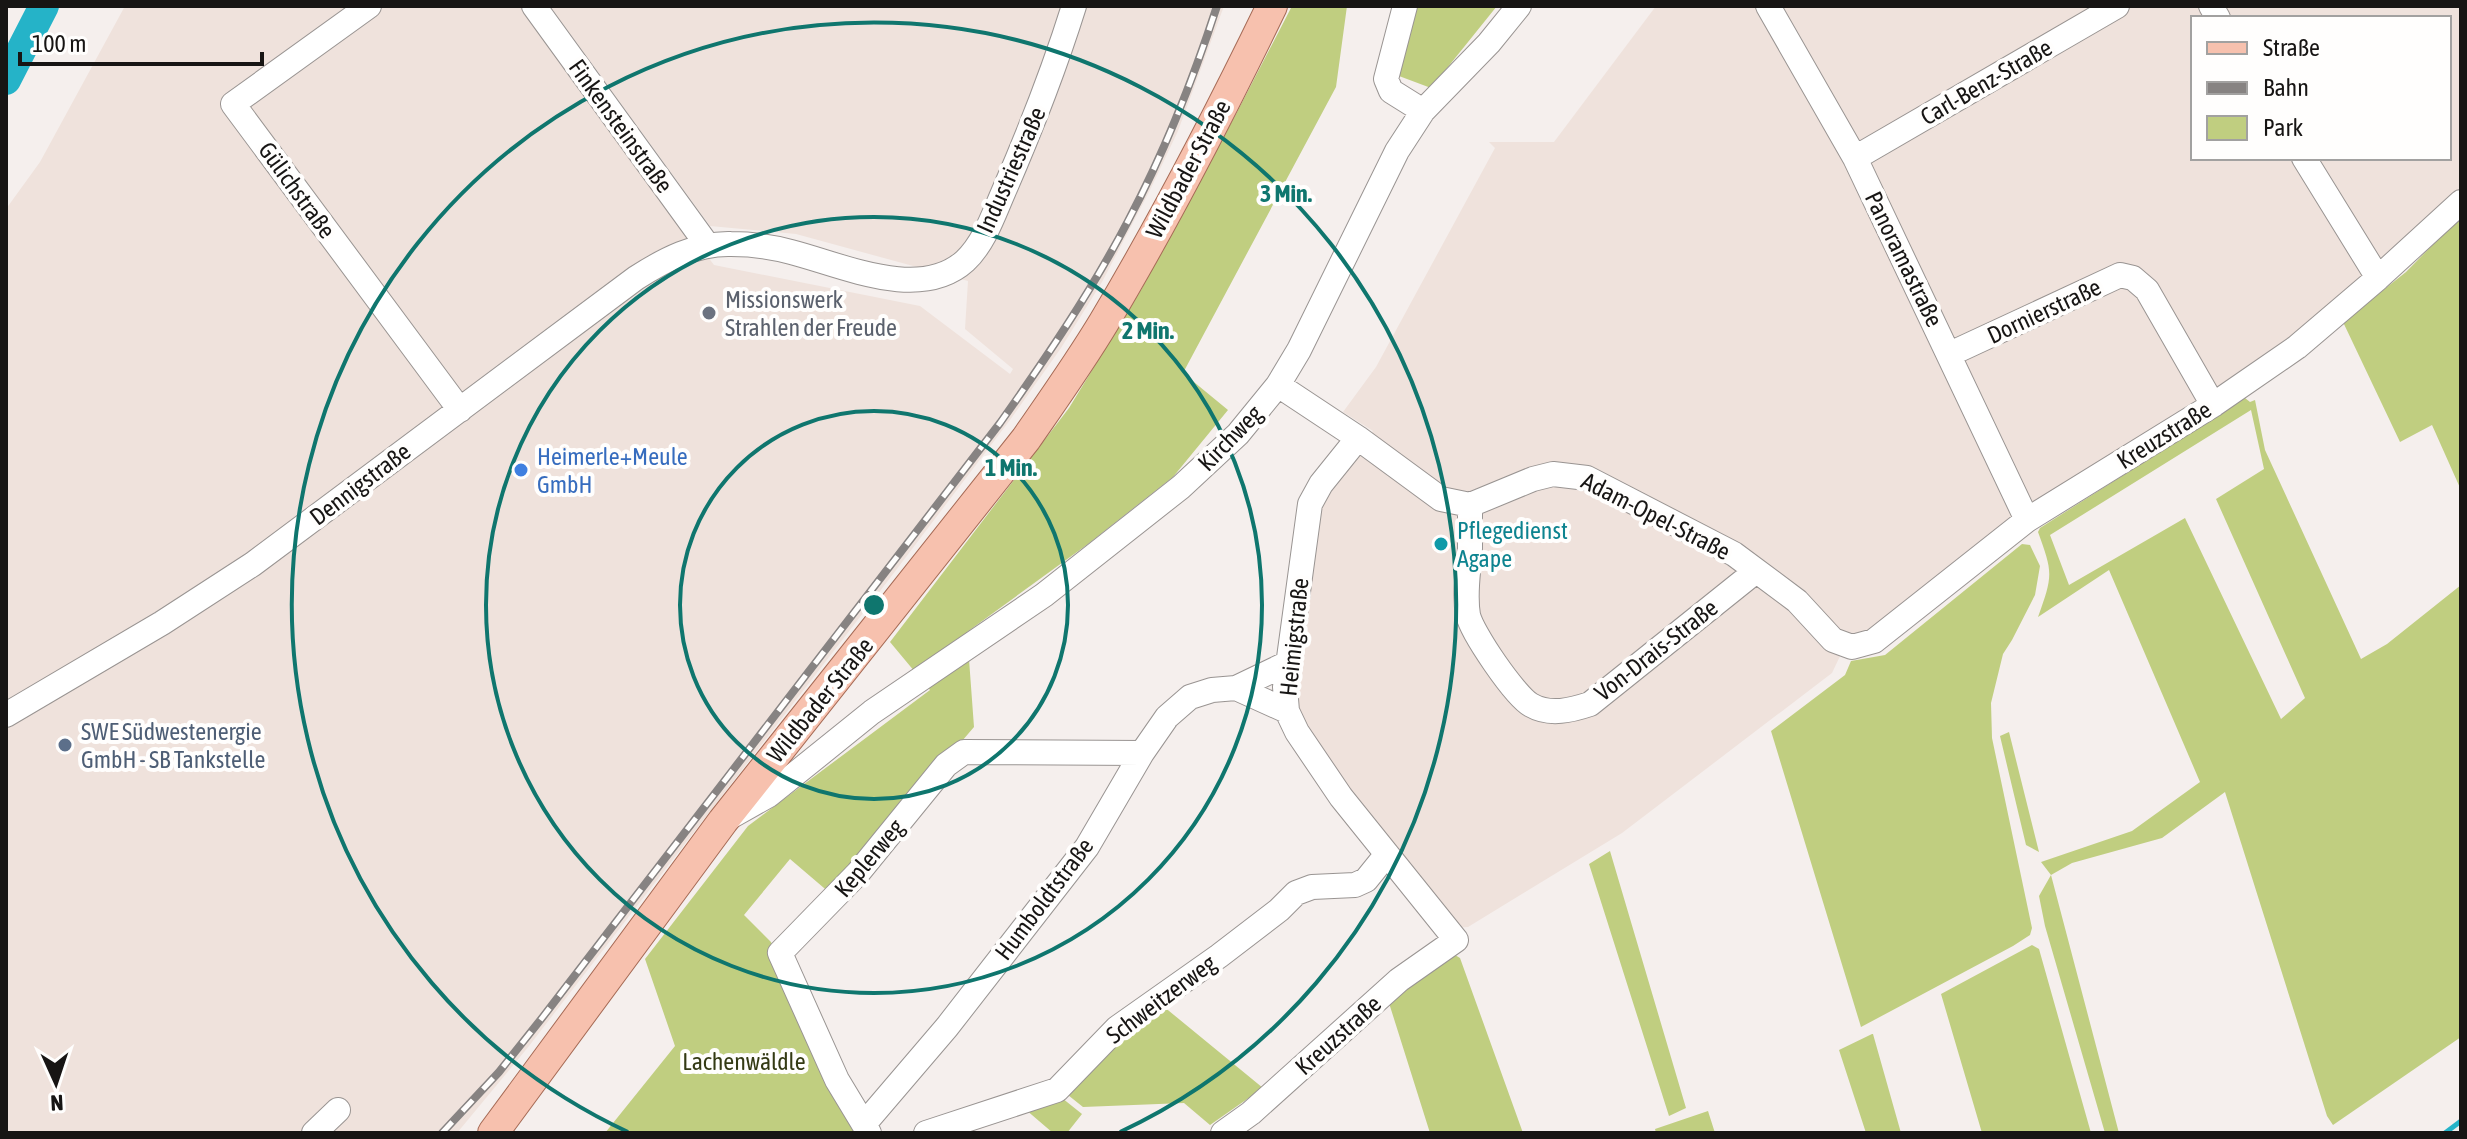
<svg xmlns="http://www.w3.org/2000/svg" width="2467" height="1139" font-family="'Asap Condensed',sans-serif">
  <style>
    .built { fill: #efe2dc; fill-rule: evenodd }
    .green { fill: #c0ce80; fill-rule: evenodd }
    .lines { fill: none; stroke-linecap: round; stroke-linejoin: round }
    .stream { stroke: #25b3c8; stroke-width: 5 }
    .river { stroke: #25b3c8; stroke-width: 30 }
    .minor-casing { stroke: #999492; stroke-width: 26 }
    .major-casing { stroke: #a56a55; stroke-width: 32 }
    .minor { stroke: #fff; stroke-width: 24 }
    .major { stroke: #f7c1ae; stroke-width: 30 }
    .rail-casing { stroke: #878382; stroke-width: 8 }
    .rail { stroke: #fffefd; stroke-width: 5; stroke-dasharray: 15; stroke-linecap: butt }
    .ring { fill: none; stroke: #0f766e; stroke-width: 4 }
    .worship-dot { fill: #6b7280; stroke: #fffefd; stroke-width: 3 }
    .shop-dot { fill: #3f7fe0; stroke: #fffefd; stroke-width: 3 }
    .culture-dot { fill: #0f9aa8; stroke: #fffefd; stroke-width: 3 }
    .service-dot { fill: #5c6f8a; stroke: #fffefd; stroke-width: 3 }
    .labels { text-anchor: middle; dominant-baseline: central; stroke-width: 8; stroke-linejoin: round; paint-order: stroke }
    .street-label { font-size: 24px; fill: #171514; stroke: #fffefd }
    .worship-label { font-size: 24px; fill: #5b616d; stroke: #fffefd; text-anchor: start }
    .shop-label { font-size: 24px; fill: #366cbe; stroke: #fffefd; text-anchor: start }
    .culture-label { font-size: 24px; fill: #0d838f; stroke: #fffefd; text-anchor: start }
    .service-label { font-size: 24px; fill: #4e5e75; stroke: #fffefd; text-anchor: start }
    .park-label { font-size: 24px; fill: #343a14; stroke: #fffefd }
    .centre { fill: #0f766e; stroke: #fffefd; stroke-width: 4 }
    .ring-label { font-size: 24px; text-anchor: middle; font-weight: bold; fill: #0f766e; stroke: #fffefd; stroke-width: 8; stroke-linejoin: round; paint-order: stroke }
  </style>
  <rect width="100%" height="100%" fill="#f5efed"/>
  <path class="built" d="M125,6H520L714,265L920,306L1010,374L1013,369L965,329L968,281L796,234L710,226L550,6H1224L1178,131L1150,190L1102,282L1061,348L1010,420L887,582L529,1046L457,1133H6V209L40,162Z
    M1656,6H2461V192L2288,342L2037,501L1870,633L1850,635L1832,673L1622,833L1468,927L1453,928L1303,731L1294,707L1322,508L1330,489L1373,431L1343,412L1376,367L1495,148L1489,142H1554ZM2193,18H2449V158H2193Z"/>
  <path class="green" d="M1292,6H1347L1336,87L1183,373L1228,410L1173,477L1088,544L967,632L974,727L831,894L790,859L744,915L771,942L844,1112L858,1133H605L675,1046L645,959L748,826L930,690L890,642L1069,408L1141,290L1236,114Z
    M1417,6H1497L1431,88L1399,76Z
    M2461,216V490L2432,425L2400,442L2343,322L2406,272Z
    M2245,398L2250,402L2255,400L2265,450L2361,659L2387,644L2461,585V1037L2333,1125L2327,1116L2225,792L2162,838L2072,863L2051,875L2119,1133H2105L2045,926L2039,896L2051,875L2041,862L2132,831L2200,782L2109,570L2038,617C2053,575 2053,573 2038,532L2040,528ZM2251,410L2264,469L2216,499L2305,698L2281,719L2185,518L2069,585L2050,535Z
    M2022,544L2030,545L2040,566L2035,595L2012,640L2003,654L1991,703L1992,738L2032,928L2030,935L2013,946L1861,1027L1771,731L1845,675L1851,661L1885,655Z
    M2009,732L2039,852L2026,845L2000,736Z
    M1610,851L1686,1108L1669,1116L1589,864Z
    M2032,945L2039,949L2091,1133H1982L1941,994Z
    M1450,952L1460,958L1523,1133H1430L1389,1003Z
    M1163,1006L1263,1088L1210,1125L1184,1103L1083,1107L1068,1095L1119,1040Z
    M1872,1034H1873L1901,1133H1866L1839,1050Z
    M1062,1098L1082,1114L1067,1133H1053L1025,1109Z
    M1708,1111L1715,1133H1656L1655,1129Z"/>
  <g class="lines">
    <path class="stream" d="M2445,1133L2461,1121"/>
    <path class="river" d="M6,80L44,6"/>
    <g class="minor-casing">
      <path id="minor" d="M369,6L233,104L460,410
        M534,6L708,246
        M1405,6L1386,79L1391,91L1423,111
        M1768,6L1855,158L2027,520
        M2211,6L2218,18
        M1855,158L2117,6
        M2304,158L2378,278
        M1950,354L2120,275L2133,278L2147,290L2213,405
        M1358,438L1441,499L1470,505L1533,479L1553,474L1587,478L1734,554L1797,601L1833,640L1852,647L1874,641L2027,520L2213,405L2297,347L2378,278L2461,202
        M1470,505C1470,519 1470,534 1470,548C1469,571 1464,592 1468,615C1472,633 1515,696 1531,705C1550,716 1572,710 1590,704L1756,571
        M1236,688L1287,711
        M6,715L162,623L253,564L636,278C664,260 696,243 731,244C751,244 773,247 791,252C842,265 920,302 965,261C984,243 993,216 1003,193C1030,131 1054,70 1074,6
        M730,817L769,795L872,712L1044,595L1181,487L1238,434L1278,385L1299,350L1397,151L1423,111L1489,43L1519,6
        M865,1123L947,1027L1087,847L1142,753L1167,717L1190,697L1212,690L1236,688L1288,663
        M314,1133L338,1110
        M869,1133L837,1080L780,953L858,873L946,765L964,752L1142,753
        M926,1133L1057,1090L1117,1028L1219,956L1279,910L1296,893L1312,887L1355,885L1366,880L1387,854
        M1223,1133L1251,1113L1399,980L1456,940L1341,797L1297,732L1287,711L1285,687L1310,504L1321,484L1358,438L1278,385"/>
    </g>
    <g class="major-casing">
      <path id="major" d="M493,1133L723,821L1026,439C1053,400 1080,362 1104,322C1165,220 1220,113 1272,6"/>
    </g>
    <use href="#minor" class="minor"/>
    <use href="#major" class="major"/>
    <g class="rail-casing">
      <path id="rail" d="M442,1133L499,1072L542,1018L1000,423C1046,358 1091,292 1128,221C1164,153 1193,80 1217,6"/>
    </g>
    <use href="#rail" class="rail"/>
  </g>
  <g class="ring">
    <circle cx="874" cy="605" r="194"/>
    <circle cx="874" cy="605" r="388"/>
    <path d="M628 1132A582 582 0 1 1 1120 1132"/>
  </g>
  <circle class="worship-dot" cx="709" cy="313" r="8"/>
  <circle class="shop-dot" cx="521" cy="470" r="8"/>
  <circle class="culture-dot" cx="1441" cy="544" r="8"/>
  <circle class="service-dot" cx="65" cy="745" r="8"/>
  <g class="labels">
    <g class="street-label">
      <text transform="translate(1986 82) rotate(-30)">Carl-Benz-Straße</text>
      <text transform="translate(621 126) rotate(54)">Finkensteinstraße</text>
      <text transform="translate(1188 169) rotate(-62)">Wildbader Straße</text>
      <text transform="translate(1011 170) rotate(-66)">Industriestraße</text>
      <text transform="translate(297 190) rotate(54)">Gülichstraße</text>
      <text transform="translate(1904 259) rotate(64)">Panoramastraße</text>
      <text transform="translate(2044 311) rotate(-25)">Dornierstraße</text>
      <text transform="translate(2164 435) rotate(-32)">Kreuzstraße</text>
      <text transform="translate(1230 438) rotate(-46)">Kirchweg</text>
      <text transform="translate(360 484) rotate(-37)">Dennigstraße</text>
      <text transform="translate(1656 516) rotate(27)">Adam-Opel-Straße</text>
      <text transform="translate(1294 637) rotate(-84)">Heimigstraße</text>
      <text transform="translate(1656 650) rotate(-38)">Von-Drais-Straße</text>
      <text transform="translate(820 700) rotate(-51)">Wildbader Straße</text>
      <text transform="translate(869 858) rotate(-50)">Keplerweg</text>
      <text transform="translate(1044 899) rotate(-53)">Humboldtstraße</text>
      <text transform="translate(1161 999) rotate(-37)">Schweitzerweg</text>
      <text transform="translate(1338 1035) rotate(-42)">Kreuzstraße</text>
    </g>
    <g class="worship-label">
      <text x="725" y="299">Missionswerk<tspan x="725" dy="28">Strahlen der Freude</tspan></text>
    </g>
    <g class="shop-label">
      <text x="537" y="456">Heimerle+Meule<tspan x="537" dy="28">GmbH</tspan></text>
    </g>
    <g class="culture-label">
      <text x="1457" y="530">Pflegedienst<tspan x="1457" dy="28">Agape</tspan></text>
    </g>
    <g class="service-label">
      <text x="81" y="731">SWE Südwestenergie<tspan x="81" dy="28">GmbH - SB Tankstelle</tspan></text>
    </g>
    <g class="park-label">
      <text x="744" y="1061">Lachenwäldle</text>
    </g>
  </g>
  <circle cx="874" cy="605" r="12" class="centre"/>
  <g class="ring-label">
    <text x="1286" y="202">3 Min.</text>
    <text x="1148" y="339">2 Min.</text>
    <text x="1011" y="476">1 Min.</text>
  </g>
  <rect width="2467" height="1139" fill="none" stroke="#171514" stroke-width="16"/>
  <rect x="2191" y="16" width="260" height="144" fill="#fffefd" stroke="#a2a1a0" stroke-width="2"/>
  <rect x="2207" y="42" width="40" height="12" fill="#f7c1ae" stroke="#a2a1a0" stroke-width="2"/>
  <text x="2263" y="56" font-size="24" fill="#171514">Straße</text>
  <rect x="2207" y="82" width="40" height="12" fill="#878382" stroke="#a2a1a0" stroke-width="2"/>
  <text x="2263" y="96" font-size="24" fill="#171514">Bahn</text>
  <rect x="2207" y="116" width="40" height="24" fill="#c0ce80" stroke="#a2a1a0" stroke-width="2"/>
  <text x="2263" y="136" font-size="24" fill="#171514">Park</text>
  <g transform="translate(56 1083) rotate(177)" stroke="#fffefd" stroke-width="6" paint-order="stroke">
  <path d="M0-6L14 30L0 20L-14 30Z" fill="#171514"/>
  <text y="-12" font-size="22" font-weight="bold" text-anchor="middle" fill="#171514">N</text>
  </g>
  <path d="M20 52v12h242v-12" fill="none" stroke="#171514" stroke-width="4"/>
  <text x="32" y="52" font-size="24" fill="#171514" stroke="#fffefd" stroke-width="6" paint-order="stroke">100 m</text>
</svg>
